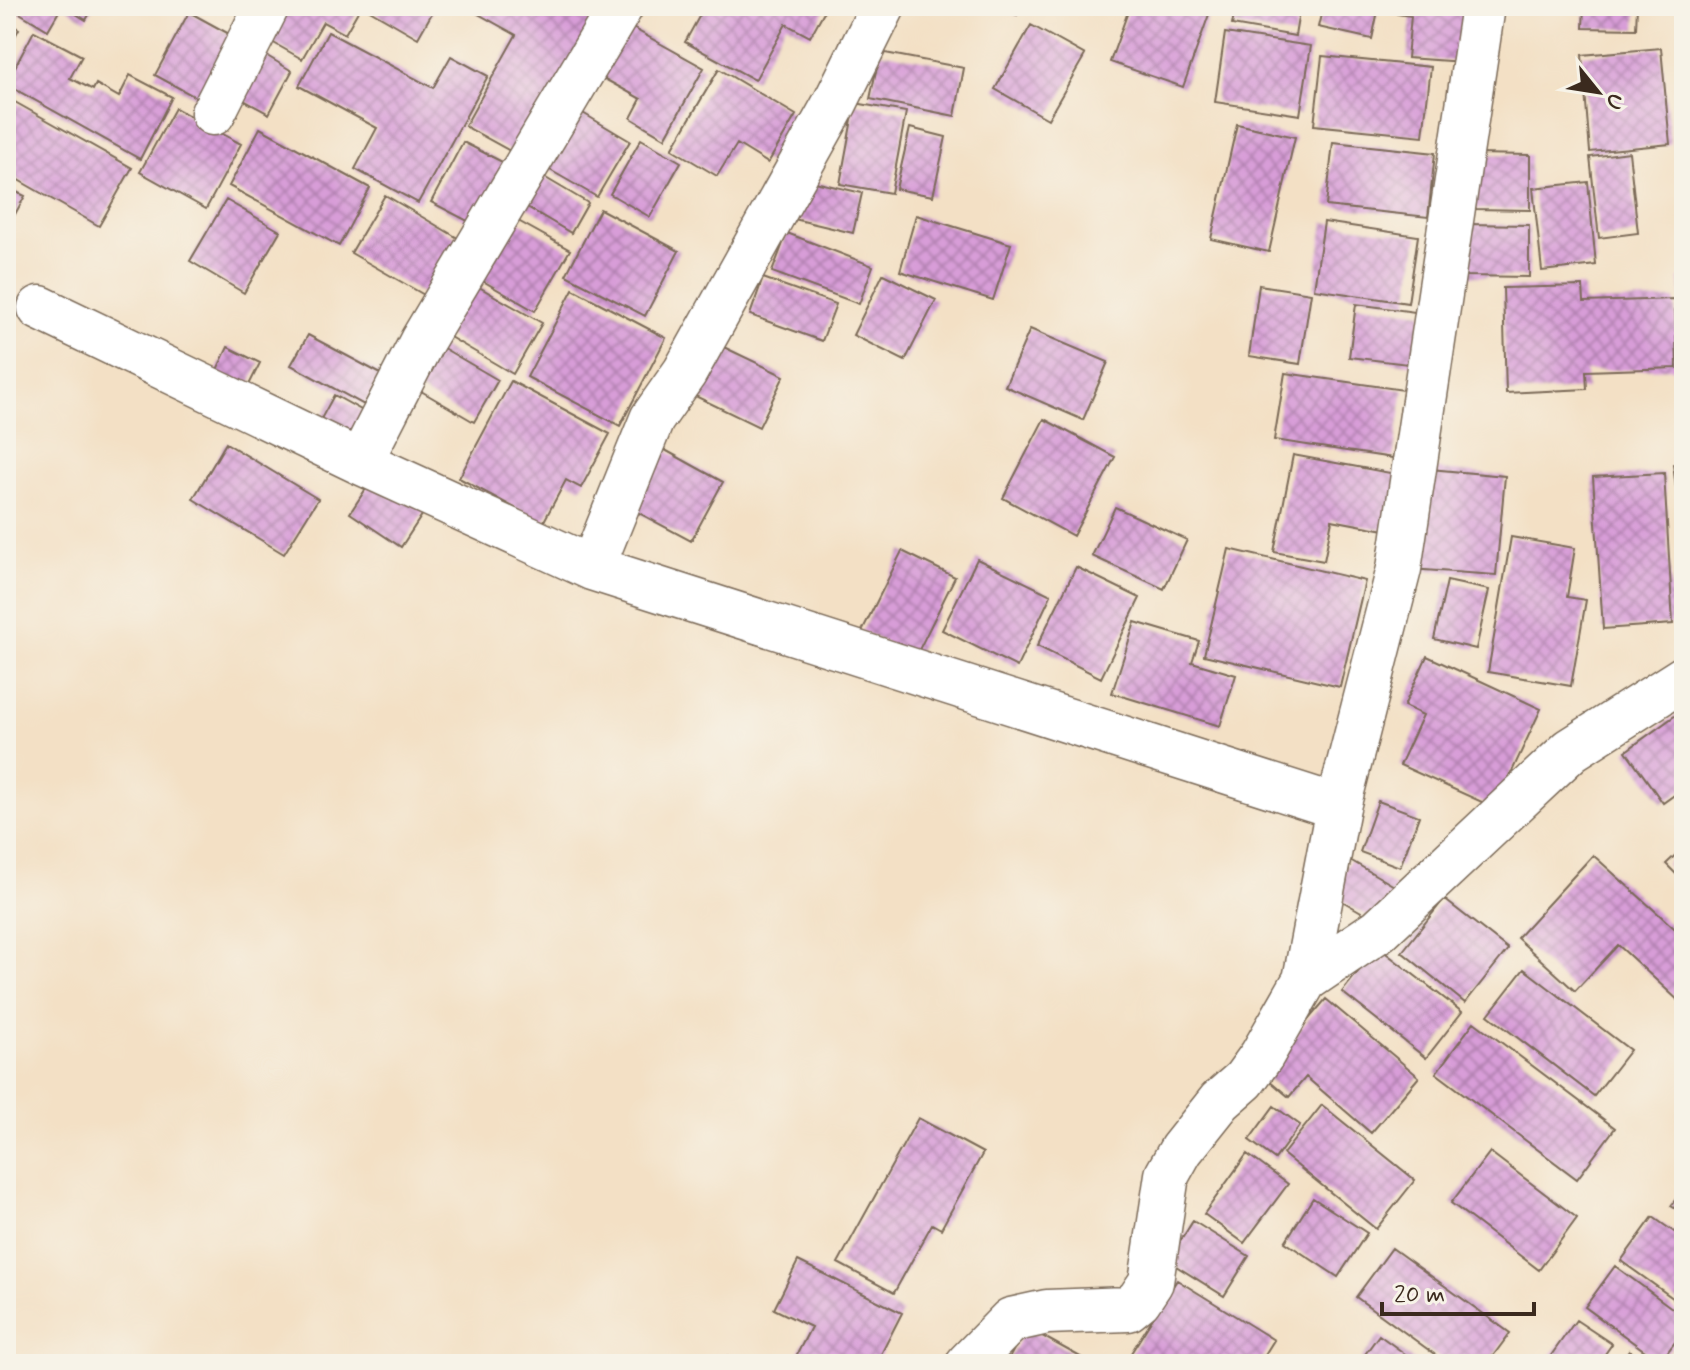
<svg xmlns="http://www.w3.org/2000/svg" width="1690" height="1370" font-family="Mynerve,sans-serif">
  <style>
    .building { fill: url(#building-cross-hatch) }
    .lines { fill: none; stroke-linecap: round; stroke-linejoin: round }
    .street-casing { stroke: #7b6a58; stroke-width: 47 }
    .street { stroke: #fff; stroke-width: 44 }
  </style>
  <defs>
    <pattern id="building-cross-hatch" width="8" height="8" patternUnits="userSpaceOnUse" patternTransform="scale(2)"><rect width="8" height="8" fill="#d89dd8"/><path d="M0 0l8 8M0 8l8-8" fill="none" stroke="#b080af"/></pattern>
  </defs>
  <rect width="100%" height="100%" fill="#f7f3e8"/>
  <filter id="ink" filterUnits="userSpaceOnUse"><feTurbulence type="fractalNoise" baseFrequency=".0125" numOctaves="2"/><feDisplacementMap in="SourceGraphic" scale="16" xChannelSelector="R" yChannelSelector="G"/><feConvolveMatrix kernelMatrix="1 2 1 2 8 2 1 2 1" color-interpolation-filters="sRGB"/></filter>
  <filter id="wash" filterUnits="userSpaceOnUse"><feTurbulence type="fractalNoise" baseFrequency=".006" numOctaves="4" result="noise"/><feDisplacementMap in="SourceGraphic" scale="32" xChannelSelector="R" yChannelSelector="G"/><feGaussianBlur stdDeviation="1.8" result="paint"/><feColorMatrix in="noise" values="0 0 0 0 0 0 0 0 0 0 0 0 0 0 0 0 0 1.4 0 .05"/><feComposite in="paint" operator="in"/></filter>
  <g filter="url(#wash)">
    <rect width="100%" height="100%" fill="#f3e0c5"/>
    <g id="blocks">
      <path class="building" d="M8,6H62L48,30Z
        M63,6H94L86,20Z
        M281,6H361L345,34L323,22L302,59L263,37Z
        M370,6H436L418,38L368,9Z
        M464,6H605L521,157L465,126L516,35Z
        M705,6H827L810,37L786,24L755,80L685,42Z
        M991,6H1020L1017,15Z
        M1130,6H1212L1183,87L1110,62Z
        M1236,6H1300L1295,36L1232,25Z
        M1323,6H1379L1372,39L1318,27Z
        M1398,6H1468L1463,62L1407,58L1411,16L1397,14Z
        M1584,6H1637L1636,29L1583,28Z
        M189,12L242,41L208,104L155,75Z
        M620,21L704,68L665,138L631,118L641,99L592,72Z
        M6,22L19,29L6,53Z
        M1031,25L1085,55L1048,119L995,89Z
        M34,31L82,56L70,78L93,90L96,84L119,97L130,75L172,97L140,159L6,84Z
        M328,32L433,88L451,56L488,76L418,203L355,169L377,128L299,86Z
        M1225,33L1311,46L1300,115L1215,102Z
        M254,48L292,71L269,114L229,92Z
        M1661,48L1670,144L1590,152L1582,55Z
        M880,52L964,68L955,116L870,99Z
        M1322,56L1431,67L1423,136L1314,125Z
        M719,69L796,115L768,163L737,144L717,176L672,149Z
        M6,97L132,168L99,226L6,173Z
        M855,103L906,112L891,193L840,184Z
        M175,108L241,144L206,209L140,172Z
        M576,109L630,141L597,197L543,166Z
        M1237,124L1295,137L1269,252L1211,239Z
        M260,128L370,188L339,246L229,186Z
        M910,128L946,137L933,196L896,189Z
        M641,139L681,162L650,217L610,194Z
        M463,142L516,169L483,229L431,202Z
        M1333,142L1435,153L1428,217L1326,206Z
        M1629,152L1638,233L1599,238L1590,157Z
        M1475,154L1530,155V210L1474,209Z
        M539,174L588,203L571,233L522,204Z
        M802,179L862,193L853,233L794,219Z
        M1588,182L1596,265L1542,271L1533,188Z
        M6,187L25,196L8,227L6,226Z
        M385,195L473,247L440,304L351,253Z
        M226,200L280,231L244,293L190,261Z
        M600,209L679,251L645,316L566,275Z
        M916,215L1011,244L993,300L900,271Z
        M511,217L570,250L535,311L476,277Z
        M1324,222L1418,236L1408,303L1314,289Z
        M1466,224L1529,225V277L1465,276Z
        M787,233L873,266L859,304L772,272Z
        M883,274L936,300L905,361L853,335Z
        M1684,277V305H1682L1679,278Z
        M763,278L836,304L822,341L750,315Z
        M472,283L542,323L513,374L443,333Z
        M1259,285L1311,293L1300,364L1249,356Z
        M1583,286L1584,302L1675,299L1677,368L1586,371L1587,389L1506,393L1503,288Z
        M573,289L666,338L620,426L527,377Z
        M1356,304L1423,313L1416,365L1349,357Z
        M1030,329L1108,362L1083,420L1005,386Z
        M308,335L381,374L364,405L291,365Z
        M709,340L784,376L759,427L685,391Z
        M433,342L498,380L474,422L409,384Z
        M228,347L260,363L244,395L212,380Z
        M1285,373L1404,390L1393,458L1274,440Z
        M511,381L610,434L581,488L566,480L543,523L459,478Z
        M334,395L370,415L353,448L316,428Z
        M1044,419L1115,457L1073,536L1003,498Z
        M226,443L318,499L284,554L193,499Z
        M656,445L723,482L691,541L624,505Z
        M1293,455L1401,475L1390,531L1332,520L1324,561L1274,552Z
        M1684,462V535H1682L1673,464Z
        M1419,468L1505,476L1496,575L1410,569Z
        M1664,473L1673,624L1603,629L1593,477Z
        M375,475L426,509L401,547L350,513Z
        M1115,507L1187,540L1164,589L1092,556Z
        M1511,537L1575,548L1567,597L1586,600L1571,686L1488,672Z
        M1229,549L1365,581L1340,687L1204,655Z
        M902,551L955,577L915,658L862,631Z
        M977,559L1051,595L1017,667L942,630Z
        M1076,567L1140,598L1101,678L1037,646Z
        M1447,581L1489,590L1476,649L1434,639Z
        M1135,622L1199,641L1192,662L1236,675L1220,726L1112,693Z
        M1427,656L1541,709L1495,808L1400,765L1423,715L1404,706Z
        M1676,715L1684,727V788L1663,803L1626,751Z
        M1378,801L1419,816L1400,867L1360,852Z
        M1684,847V882L1666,864Z
        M1593,855L1684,937V997L1680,1002L1618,945L1575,991L1517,938Z
        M1350,860L1396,887L1377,921L1330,894Z
        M1444,899L1508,949L1465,1003L1402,952Z
        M1378,947L1462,1012L1426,1058L1342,992Z
        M1524,969L1630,1050L1594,1096L1488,1015Z
        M1326,999L1419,1077L1371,1133L1306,1077L1289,1097L1262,1074Z
        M1474,1022L1615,1128L1577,1179L1436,1073Z
        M1322,1105L1415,1180L1376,1229L1283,1154Z
        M1274,1106L1300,1125L1275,1159L1249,1140Z
        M918,1118L983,1153L941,1229L932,1224L894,1293L838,1263Z
        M1490,1152L1577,1218L1539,1270L1451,1203Z
        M1247,1154L1288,1184L1244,1243L1204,1214Z
        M1684,1187V1214L1671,1206Z
        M1313,1198L1367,1233L1338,1277L1285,1242Z
        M1653,1217L1684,1239V1306L1621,1261Z
        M1193,1221L1249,1256L1224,1296L1168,1261Z
        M1392,1248L1510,1333L1487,1364H1448L1356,1297Z
        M798,1261L902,1313L876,1364H792L811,1327L774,1309Z
        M1615,1266L1684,1317V1330L1660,1362L1585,1307Z
        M1177,1280L1274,1340L1259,1364H1131L1126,1361Z
        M1576,1320L1612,1344L1598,1364H1545Z
        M1026,1327L1093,1364H1006Z
        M1379,1335L1419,1364H1358Z
        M1629,1350L1648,1364H1619Z
        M728,1356L742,1364H724Z"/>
    </g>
  </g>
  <g filter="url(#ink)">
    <use href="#blocks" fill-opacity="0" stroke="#7b6a58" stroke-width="2"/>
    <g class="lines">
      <g class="street-casing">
        <path id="street" d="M213,113L267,6
          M40,308L360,462L592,568L1338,807
          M360,462L422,341L621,6
          M592,568L652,419L685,372L835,103L883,6
          M1305,980L1379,930L1571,750L1684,678
          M968,1364L1011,1320L1047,1312L1128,1309L1139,1300L1151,1282L1167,1175L1181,1150L1220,1101L1244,1080L1262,1055L1305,980L1338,807L1399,569L1483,6"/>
      </g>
      <use href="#street" class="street"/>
    </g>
  </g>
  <rect width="1690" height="1370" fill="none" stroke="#f7f3e8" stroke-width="32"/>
  <g transform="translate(1598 92) rotate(120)" stroke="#f7f3e8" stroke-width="6" paint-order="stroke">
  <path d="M0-6L14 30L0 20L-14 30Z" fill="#3b2a1e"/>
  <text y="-12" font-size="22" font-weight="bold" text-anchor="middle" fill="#3b2a1e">U</text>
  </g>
  <path d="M1382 1302v12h152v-12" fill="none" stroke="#3b2a1e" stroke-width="4"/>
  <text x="1394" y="1302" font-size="24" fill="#3b2a1e" stroke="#f7f3e8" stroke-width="6" paint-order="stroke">20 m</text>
</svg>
